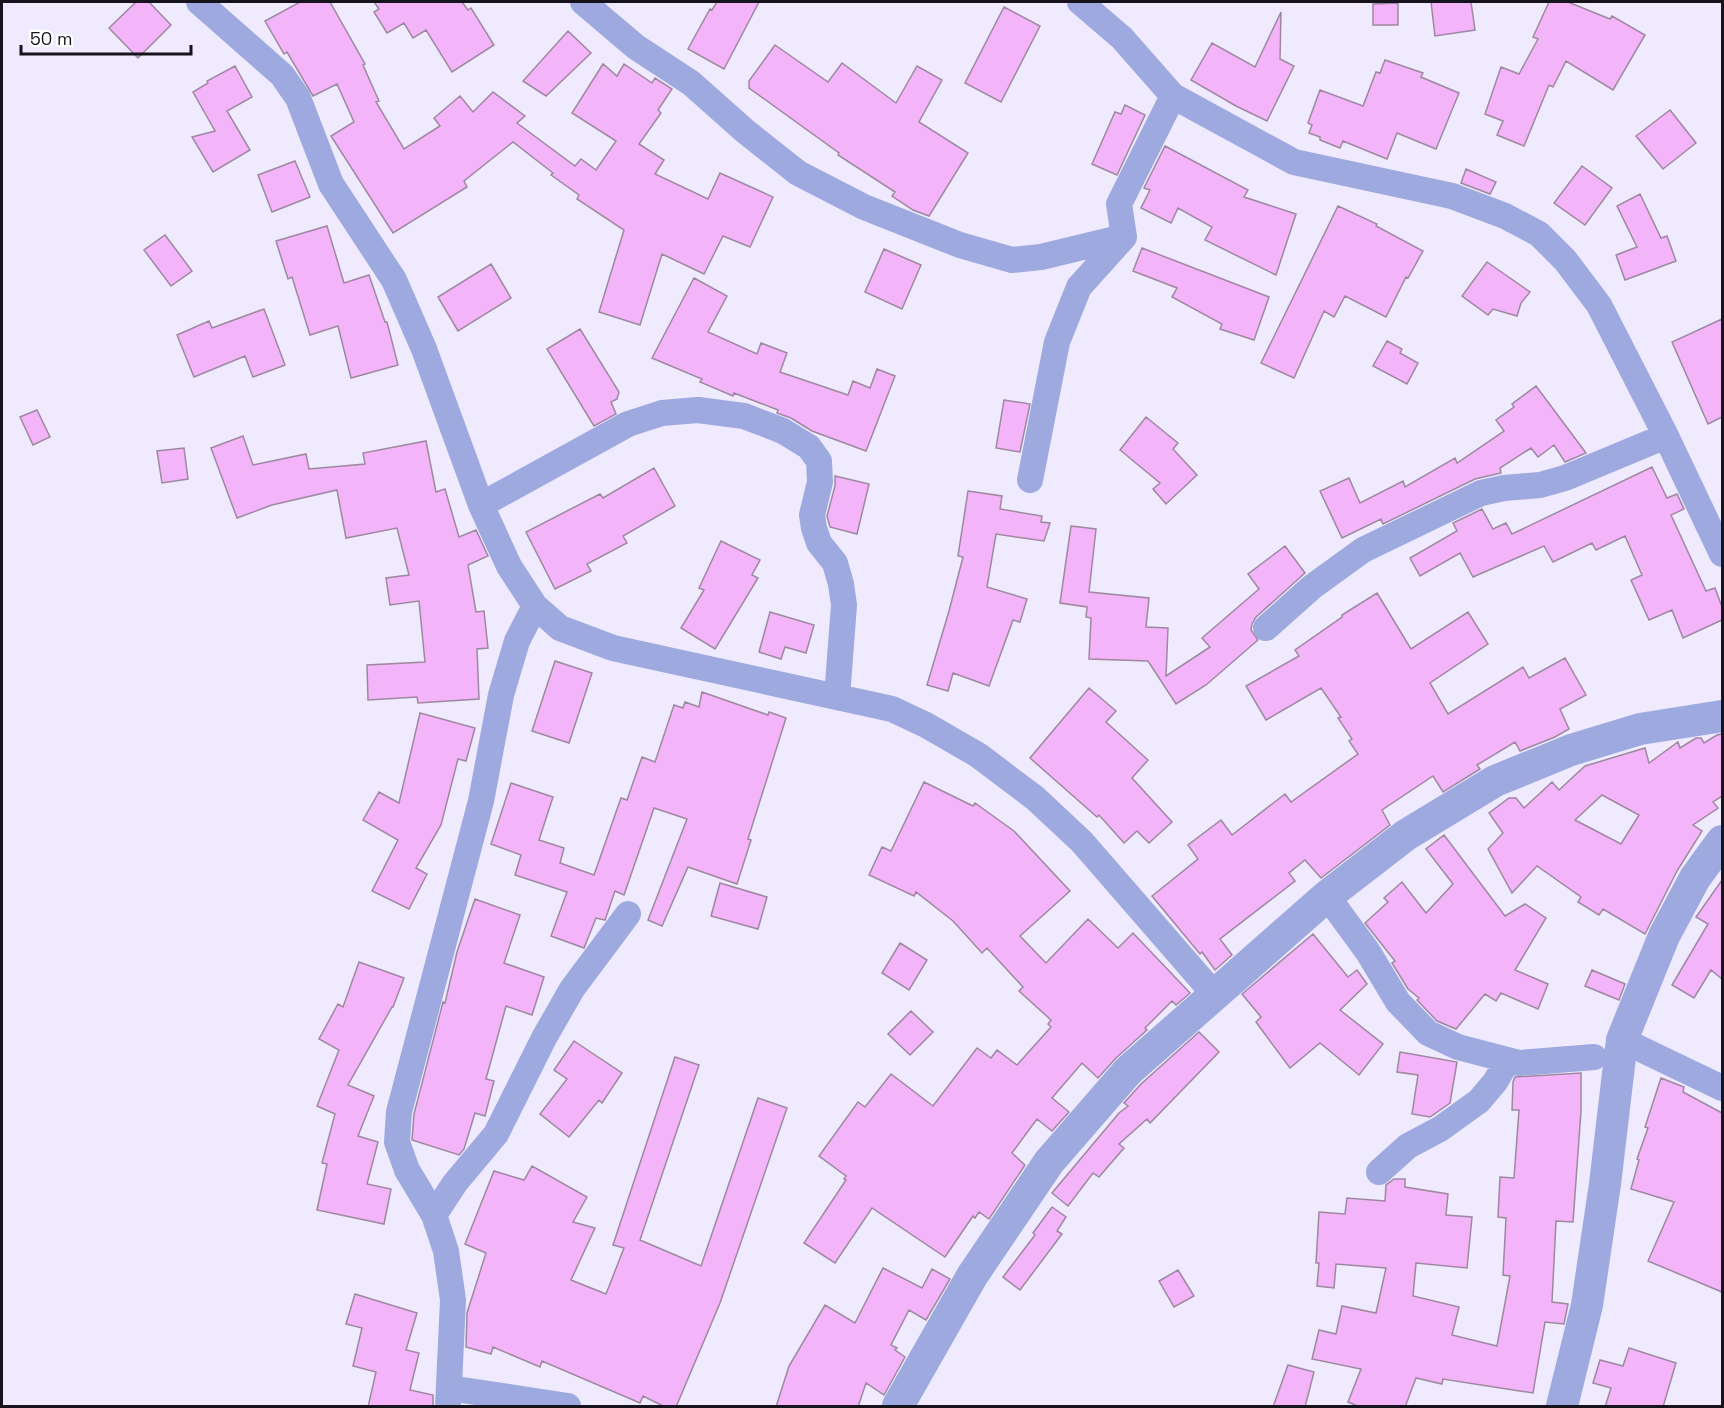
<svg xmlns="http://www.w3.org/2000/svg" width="1724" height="1408" font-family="'Space Grotesk',sans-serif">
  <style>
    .building { fill: #f3b4f9; stroke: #9e88a0; stroke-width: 1.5; fill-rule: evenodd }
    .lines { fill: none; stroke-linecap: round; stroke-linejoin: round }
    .minor { stroke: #9da9df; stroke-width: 26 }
    .tertiary { stroke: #9da9df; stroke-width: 32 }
  </style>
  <rect width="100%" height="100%" fill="#efeafd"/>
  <path class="building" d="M136,2H149L171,25L138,58L109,28Z
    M300,2H330L365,64L363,65L379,101L376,102L404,149L440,126L434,118L460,96L473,112L493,92L525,116L517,123L575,166L581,159L596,170L616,141L572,113L603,64L617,76L624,64L652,83L655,78L672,89L658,110L661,113L639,144L664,160L655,174L708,199L720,173L773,197L750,247L723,236L704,274L662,254L640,325L599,312L624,230L577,199L579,195L551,175L553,173L513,142L464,181L467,187L393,233L331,136L354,122L337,84L313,96L287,52L284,54L265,21Z
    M374,2H462L468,10L471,8L494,45L452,72L426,30L413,38L404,23L387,33L374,12L379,9Z
    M717,2H759L724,69L688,49L710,9L712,10Z
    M1431,2H1471L1475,30L1435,36Z
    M1549,2H1568L1610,19L1612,16L1645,35L1613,90L1566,61L1553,87L1549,85L1524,146L1497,135L1503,121L1485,114L1501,67L1519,74L1538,39L1533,37Z
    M1398,3V25H1373V4Z
    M1004,7L1040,26L1001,102L965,83Z
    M1281,12L1280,59L1294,66L1267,121L1236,106L1191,80L1212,43L1255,67Z
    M568,31L591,53L546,96L523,81Z
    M775,45L828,82L842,63L896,103L917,66L942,80L919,122L968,153L929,216L913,210L892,196L895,192L838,155L839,153L749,88V81Z
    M1385,60L1423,73L1421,77L1459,93L1436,149L1397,133L1387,159L1343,141L1340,148L1320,140V137L1309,133L1312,125L1308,123L1320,90L1363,106L1376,72L1380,73Z
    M235,66L252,97L227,111L250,150L213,172L192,137L215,131L193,92L208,83L207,81Z
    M1125,105L1145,115L1117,175L1092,164L1115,112L1121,114Z
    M1670,110L1696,143L1663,169L1636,136Z
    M1165,146L1248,190L1244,197L1296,214L1276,275L1205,240L1212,227L1178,208L1171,223L1141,208L1150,190L1144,188Z
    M295,161L310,197L272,212L258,175Z
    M1582,166L1612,188L1585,225L1554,203Z
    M1466,169L1496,182L1490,194L1461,183Z
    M1640,194L1661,238L1667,236L1676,261L1625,280L1616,255L1637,247L1617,206Z
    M1338,206L1377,224L1376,226L1423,251L1408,278L1406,277L1386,317L1345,296L1334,317L1324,311L1294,378L1261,363Z
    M327,226L344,283L369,275L385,322H387L398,365L351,378L338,326L310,335L292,277L288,279L276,241Z
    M165,235L192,271L171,286L144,250Z
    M1142,248L1269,297L1254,340L1220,329L1222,324L1172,297L1177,288L1133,271Z
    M884,249L921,265L902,309L865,292Z
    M1487,262L1530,292L1521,303L1517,316L1493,309L1488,315L1462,296Z
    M491,264L511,298L458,331L438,297Z
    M694,278L727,296L708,332L757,354L761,343L787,353L780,372L848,395L853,381L870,388L877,369L895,376L866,451L812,431L791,418L777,413L778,410L734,393L733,396L700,382L702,379L652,358Z
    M264,309L285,365L253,377L245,356L194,377L177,335L209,321L212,328Z
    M1722,319V417L1708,424L1672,342Z
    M580,329L619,392L617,399L611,402L616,414L594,426L547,349Z
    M1387,341L1402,349L1400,353L1418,363L1407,384L1373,366Z
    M1536,386L1586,453L1565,462L1554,445L1538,457L1531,448L1500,468L1501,473L1475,479L1383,524L1381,519L1342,538L1320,491L1349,478L1360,503L1403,481L1405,487L1455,458L1457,463L1504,431L1496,420L1514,407L1512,404Z
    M1004,400L1030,404L1020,452L996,448Z
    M37,410L50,437L33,445L20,417Z
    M1146,417L1178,443L1173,449L1197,475L1166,504L1153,489L1160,483L1120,450Z
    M243,436L253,465L306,454L309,469L365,464L363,453L426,441L436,492L445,489L459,537L476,530L488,556L468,565L476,612L484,611L488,648L477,649L479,699L418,703L417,697L368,700L367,665L425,662L419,601L390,605L386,578L409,575L397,528L346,538L337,490L272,505L237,518L211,448Z
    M184,448L188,479L162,483L157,451Z
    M1652,467L1667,498L1677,494L1684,509L1671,515L1706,591L1715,588L1722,607V620L1683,638L1672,610L1649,620L1631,580L1642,575L1625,536L1596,550L1592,543L1553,562L1544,546L1473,577L1460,553L1420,576L1410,558L1457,531L1453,523L1482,509L1493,529L1506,523L1512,534Z
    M654,468L675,506L623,536L627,543L587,564L591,571L555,589L526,532L600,494L603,498Z
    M835,476L869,484L857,534L830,527L827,516L835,486Z
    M968,491L1002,496L1000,509L1042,516L1041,522L1050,523L1044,541L996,534L987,587L1027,599L1020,622L1013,620L989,686L953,673L948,691L927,685L949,611L963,557L958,556Z
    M1071,526L1096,529L1089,592L1149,598L1146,627L1168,628L1166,676L1210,647L1202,638L1259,589L1248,574L1285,546L1305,573L1256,617L1252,624L1251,630L1258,640L1206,685L1176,704L1148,661L1089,659L1091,618L1086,617L1087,607L1060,603Z
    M721,541L760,560L752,575L758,578L715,649L681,628L704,590L699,588Z
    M1377,593L1411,649L1468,612L1488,644L1430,683L1448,714L1523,667L1529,678L1565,658L1586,695L1560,709L1569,729L1555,737L1520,751L1515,742L1477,765L1480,769L1443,792L1433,776L1382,810L1390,825L1321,878L1305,860L1289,873L1295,881L1220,939L1232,955L1215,970L1202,952L1200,954L1152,896L1198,859L1188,845L1221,820L1232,835L1285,794L1291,802L1358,754L1349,741L1352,739L1338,718L1341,717L1321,688L1266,720L1246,686L1299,656L1295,650L1342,617V615Z
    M770,612L814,625L806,653L785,647L781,659L759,652Z
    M555,661L592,673L569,743L532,731Z
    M1089,688L1116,711L1106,722L1148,760L1132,778L1172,822L1149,843L1137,831L1124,843L1099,815L1097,817L1030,758Z
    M702,692L768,715L769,712L786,718L748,839L751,840L737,884L688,867L662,926L648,920L687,819L654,808L624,895L615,891L605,920L596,918L584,948L551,936L567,892L515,875L521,855L491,844L511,783L553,797L539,840L564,848L560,863L594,875L621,798L627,800L642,757L655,762L674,705L683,708L685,702L699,707Z
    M420,713L475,728L466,761L458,759L441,825L416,868L427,874L409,909L372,891L398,840L363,820L379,792L399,803Z
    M1722,734V796L1713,802L1718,808L1693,825L1702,831L1677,871L1645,934L1603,909L1599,915L1578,902L1581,897L1537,866L1512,893L1488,849L1503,833L1489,813L1509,798H1516L1524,808L1552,782L1559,790L1585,766L1645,748L1649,763L1678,742L1680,748L1696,738H1701L1704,743L1717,735ZM1602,795L1639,815L1621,844L1575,820Z
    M924,782L973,806L975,803L1014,831L1070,891L1020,936L1046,963L1088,919L1118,948L1133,933L1190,993L1176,1005L1172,1001L1145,1028L1147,1030L1116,1058L1098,1078L1082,1063L1052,1098L1069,1112L1052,1131L1037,1119L1012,1153L1025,1165L989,1219L979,1212L975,1218L973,1216L945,1257L872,1208L835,1263L804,1243L846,1180L844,1179L846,1176L819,1156L858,1102L865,1107L891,1074L933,1106L977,1048L991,1058L997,1050L1017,1065L1051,1027L1048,1024L1051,1020L1019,991L1023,987L987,948L982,953L953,921L916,892L914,896L869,875L882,847L891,851Z
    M1444,835L1505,916L1525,904L1546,918L1515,970L1548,984L1538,1009L1501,993L1496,1001L1485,994L1456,1029L1437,1021L1417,1000L1419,998L1408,989L1392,963L1395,961L1365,923L1388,902L1384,898L1402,882L1426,913L1453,884L1426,849Z
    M1722,880V979L1711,970L1694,998L1672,985L1708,924L1696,917Z
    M720,883L767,897L758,929L711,916Z
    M475,899L520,915L504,963L544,977L532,1015L506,1006L486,1079L494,1081L485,1116L475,1113L464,1149L459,1155L412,1140L414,1114L443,1002L445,1003L457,952Z
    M1313,934L1348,977L1357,970L1367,984L1340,1010L1383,1044L1359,1075L1320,1043L1290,1068L1256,1022L1261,1017L1242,994Z
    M900,943L927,960L909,990L882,973Z
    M359,962L404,978L393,1007H392L348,1085L374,1096L358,1136L378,1142L367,1184L391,1189L384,1224L317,1210L327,1164L322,1163L335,1114L317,1106L339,1050L319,1039L338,1004L343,1007Z
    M1592,970L1625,984L1619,1000L1585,986Z
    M911,1011L933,1032L910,1055L888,1034Z
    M1199,1032L1219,1052L1150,1123L1147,1119L1119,1144L1124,1148L1099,1177L1093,1173L1068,1206L1052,1193L1119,1113L1128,1106L1124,1103L1141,1084Z
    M574,1041L622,1073L602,1103L599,1100L569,1137L540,1114L567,1079L554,1070Z
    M1400,1052L1457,1062L1450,1103L1430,1117L1412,1114L1418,1075L1397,1072Z
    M675,1057L699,1065L640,1240L701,1266L758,1098L787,1108L720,1303L676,1407H665L643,1396L640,1403L542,1361L540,1367L493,1347L491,1354L466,1347L467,1313L486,1253L465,1244L494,1171L524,1180L532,1166L587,1197L573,1222L595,1228L571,1280L606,1294L624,1248L613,1245Z
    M1581,1073V1111L1573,1222L1556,1221L1552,1302L1568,1304L1564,1324L1545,1322L1533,1393L1443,1379L1442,1384L1416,1378L1405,1407H1360L1348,1402L1361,1369L1312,1359L1319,1330L1336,1334L1342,1306L1376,1313L1386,1268L1336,1264L1334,1288L1317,1286L1319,1263H1316L1319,1212L1345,1214L1347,1198L1385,1201L1386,1185L1394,1179H1405V1187L1448,1194L1446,1215L1472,1217L1467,1268L1416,1263L1413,1296L1459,1307L1452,1335L1497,1346L1510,1276L1503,1275L1506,1218L1498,1217L1500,1177L1514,1178L1519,1110H1512L1513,1082L1515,1077Z
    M1661,1078L1684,1087L1683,1092L1722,1113V1292L1648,1261L1674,1202L1631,1189L1639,1160L1637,1159L1648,1128L1645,1127Z
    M1052,1207L1066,1217L1057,1231L1062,1234L1020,1290L1003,1277L1035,1235L1033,1233Z
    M883,1268L922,1288L932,1269L950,1279L926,1320L909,1310L891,1345L897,1348L895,1350L905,1357L884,1395L866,1383L858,1407H776L789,1366L825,1305L855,1323Z
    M1178,1270L1194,1296L1174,1307L1159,1281Z
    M355,1294L417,1313L406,1350L419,1353L410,1390L433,1395V1407H368L376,1372L353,1366L362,1328L346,1324Z
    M1629,1348L1676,1363L1663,1407H1605L1611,1388L1593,1383L1600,1360L1623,1366Z
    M1288,1365L1314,1372L1305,1407H1273Z"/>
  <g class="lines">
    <path class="minor" d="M199,2L282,75L298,98L331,184L394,280L424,349L481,505L509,566L535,606L560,628L613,648L892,709L926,725L978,755L1035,798L1082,842L1214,994
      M583,2L636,47L691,83L745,131L798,173L864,207L960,245L1012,260L1041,257L1124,237
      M1080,2L1122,38L1173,96L1294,162L1452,196L1505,216L1539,234L1565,260L1599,305L1666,436L1722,554
      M1124,237L1119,204L1173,96
      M1030,480L1057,342L1079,287L1124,237
      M481,505L628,424L662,413L698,410L744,416L783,431L809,447L819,461L820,482L812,515L814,528L819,543L835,563L841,584L844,605L837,697
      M1266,628L1312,587L1363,550L1481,493L1504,488L1540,485L1565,478L1666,436
      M1327,896L1368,952L1398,1002L1428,1033L1458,1047L1519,1063L1594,1057
      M1622,1040L1722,1088
      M1379,1172L1408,1146L1440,1129L1479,1101L1495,1082L1508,1060
      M434,1215L455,1183L496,1134L544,1038L572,989L628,914
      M449,1388L568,1406
      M448,1406L453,1300L446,1251L434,1215L407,1170L397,1142L399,1112L481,801L501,695L517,641L535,606"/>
    <path class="tertiary" d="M898,1406L972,1276L1049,1162L1128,1071L1327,896L1406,835L1495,781L1571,750L1640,729L1722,716
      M1562,1406L1587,1305L1605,1184L1622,1040L1664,936L1695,878L1722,841"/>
  </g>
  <rect width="1724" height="1408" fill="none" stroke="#16131d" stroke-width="6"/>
  <path d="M21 45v9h170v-9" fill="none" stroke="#16131d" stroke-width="3"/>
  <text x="30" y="45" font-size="18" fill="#16131d" stroke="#ffffff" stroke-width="4.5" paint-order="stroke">50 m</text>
</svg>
